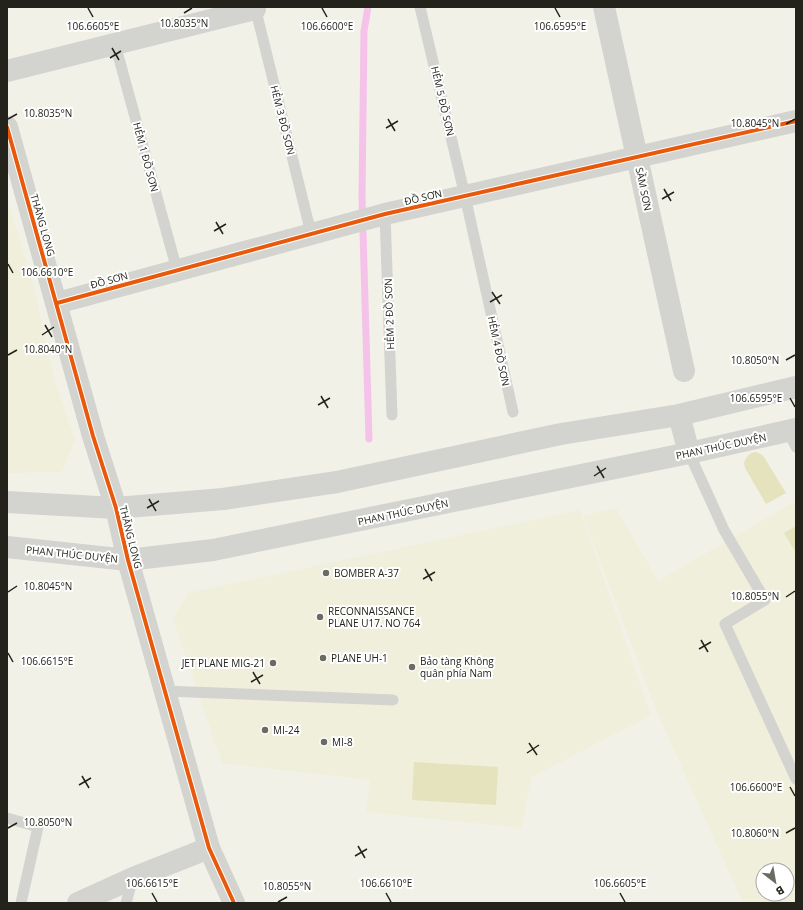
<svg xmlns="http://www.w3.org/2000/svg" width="803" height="910" font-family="'Open Sans',sans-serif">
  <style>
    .built { fill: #efefdb; fill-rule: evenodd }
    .green { fill: #e4e3be }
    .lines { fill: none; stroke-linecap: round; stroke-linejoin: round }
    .stream { stroke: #f5c2ea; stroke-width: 7 }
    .service { stroke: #d3d3d0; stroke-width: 11 }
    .minor { stroke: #d3d3d0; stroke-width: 22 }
    .tertiary { stroke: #d3d3d0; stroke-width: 22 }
    .secondary { stroke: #d3d3d0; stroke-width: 22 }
    .cycleway-casing { stroke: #fff; stroke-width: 6 }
    .cycleway { stroke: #e8590c; stroke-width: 4 }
    .ticks { fill: none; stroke: #23231c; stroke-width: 1.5 }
    .poi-dot { fill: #6b6b63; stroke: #fff; stroke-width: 1.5 }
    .labels { text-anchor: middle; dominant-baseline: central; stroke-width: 4; stroke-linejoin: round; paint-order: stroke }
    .street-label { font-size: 10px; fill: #23231c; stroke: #fff }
    .poi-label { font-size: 10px; fill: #23231c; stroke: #fff; text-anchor: start }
    .ticks-label { font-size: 10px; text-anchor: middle; fill: #23231c; stroke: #fff; stroke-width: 4; stroke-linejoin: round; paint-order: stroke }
  </style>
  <rect width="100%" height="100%" fill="#f2f1e7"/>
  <path class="built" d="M7,199L33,283L55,382L75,440L62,472L7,473Z
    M796,501V903H743L657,712L583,516L616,508L658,581ZM763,870H787V894H763Z
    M580,510L651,715L532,777L521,828L366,812L370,780L222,763L173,619L188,593Z"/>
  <path class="green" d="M756,452L761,454L764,457L786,493L766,504L745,468L744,463C746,457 749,453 756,452Z
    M796,526V553L784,533Z
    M414,762L498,767L496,805L412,800Z"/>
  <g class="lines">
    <path class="stream" d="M368,7L364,31L362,198L369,439"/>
    <path class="service" d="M255,7L311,233
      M420,7L465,196L513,412
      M115,44L177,270
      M385,214L392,415
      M788,431L796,447
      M689,453L724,530L765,600L725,624L796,779
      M165,691L393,700
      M7,818L38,827L21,903
      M126,903L133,878"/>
    <path class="minor" d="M604,7L684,371
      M7,71L255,9
      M57,303L385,214L796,121
      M78,903L133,878L209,848"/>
    <path class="tertiary" d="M7,127L93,436L116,508L128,560L209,848L234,903"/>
    <path class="secondary" d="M679,415L689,453
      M7,502L116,508L223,499L337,482L561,434L679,415L796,387
      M7,547L128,560L213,550L689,453L796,429"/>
    <g class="cycleway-casing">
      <path id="cycleway" d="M7,127L93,436L116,508L128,560L209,848L234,903
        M57,303L385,214L796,121"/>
    </g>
    <use href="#cycleway" class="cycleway"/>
  </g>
  <path class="ticks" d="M88,8L93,17M322,8L327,17M555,8L560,17M184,13L192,8M112,48L119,60M110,58L121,51M8,119L17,114M388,119L395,131M786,124L795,119M386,128L398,121M664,189L671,201M662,199L674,192M216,222L223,234M214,231L226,224M8,264L13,273M492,292L500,304M490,302L502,295M45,325L52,337M42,335L54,327M8,355L17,350M786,360L795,355M321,396L328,408M790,398L795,407M318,405L330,398M597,466L604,478M594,476L606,468M149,499L156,511M147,508L159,501M425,569L432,581M423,579L435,572M8,592L17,586M786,597L795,591M701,640L708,652M699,649L711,642M8,653L13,662M253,672L260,684M251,682L263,675M529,743L537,755M527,753L539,745M82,776L89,788M79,785L91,778M790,787L795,796M8,828L17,823M786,833L795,828M358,846L365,858M355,856L367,849M152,893L157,902M386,893L391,902M620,893L625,902M278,902L287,897"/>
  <g class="poi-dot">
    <circle cx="326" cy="573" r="4"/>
    <circle cx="320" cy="617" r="4"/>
    <circle cx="323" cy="658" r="4"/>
    <circle cx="273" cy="663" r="4"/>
    <circle cx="412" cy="667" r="4"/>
    <circle cx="265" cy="730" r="4"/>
    <circle cx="324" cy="742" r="4"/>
  </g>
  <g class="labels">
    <g class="street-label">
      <text transform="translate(443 101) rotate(77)">HẺM 5 ĐỒ SƠN</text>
      <text transform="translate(283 120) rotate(76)">HẺM 3 ĐỒ SƠN</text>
      <text transform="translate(146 157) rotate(75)">HẺM 1 ĐỒ SƠN</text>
      <text transform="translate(644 189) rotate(78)">SẦM SƠN</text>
      <text transform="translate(423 197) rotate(-13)">ĐỒ SƠN</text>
      <text transform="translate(43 225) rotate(74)">THĂNG LONG</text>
      <text transform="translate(109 280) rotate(-15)">ĐỒ SƠN</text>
      <text transform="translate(389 314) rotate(-92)">HẺM 2 ĐỒ SƠN</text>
      <text transform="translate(499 351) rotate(78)">HẺM 4 ĐỒ SƠN</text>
      <text transform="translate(721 446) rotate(-12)">PHAN THÚC DUYỆN</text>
      <text transform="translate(403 512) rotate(-12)">PHAN THÚC DUYỆN</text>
      <text transform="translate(131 537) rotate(76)">THĂNG LONG</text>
      <text transform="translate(72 554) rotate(6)">PHAN THÚC DUYỆN</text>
    </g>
    <g class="poi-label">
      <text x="334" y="573">BOMBER A-37</text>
      <text x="328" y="611">RECONNAISSANCE<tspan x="328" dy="12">PLANE U17. NO 764</tspan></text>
      <text x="331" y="658">PLANE UH-1</text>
      <text x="420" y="661">Bảo tàng Không<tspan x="420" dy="12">quân phía Nam</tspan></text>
      <text x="265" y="663" text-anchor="end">JET PLANE MIG-21</text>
      <text x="273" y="730">MI-24</text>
      <text x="332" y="742">MI-8</text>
    </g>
  </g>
  <g class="ticks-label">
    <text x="184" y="27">10.8035°N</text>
    <text x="93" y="30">106.6605°E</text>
    <text x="327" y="30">106.6600°E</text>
    <text x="560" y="30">106.6595°E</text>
    <text x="48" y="117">10.8035°N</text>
    <text x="755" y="127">10.8045°N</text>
    <text x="47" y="276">106.6610°E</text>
    <text x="48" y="353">10.8040°N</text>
    <text x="755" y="364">10.8050°N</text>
    <text x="756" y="402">106.6595°E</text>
    <text x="48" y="590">10.8045°N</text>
    <text x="755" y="600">10.8055°N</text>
    <text x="47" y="665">106.6615°E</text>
    <text x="756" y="791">106.6600°E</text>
    <text x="48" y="826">10.8050°N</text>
    <text x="755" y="837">10.8060°N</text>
    <text x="152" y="887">106.6615°E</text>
    <text x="386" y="887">106.6610°E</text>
    <text x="620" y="887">106.6605°E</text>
    <text x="287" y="890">10.8055°N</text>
  </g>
  <rect width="803" height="910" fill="none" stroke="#23231c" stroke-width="16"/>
  <g transform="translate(775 882) rotate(149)"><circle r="19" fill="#ffffff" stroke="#a7a7a4"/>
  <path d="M0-3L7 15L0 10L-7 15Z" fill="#6b6b63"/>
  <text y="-6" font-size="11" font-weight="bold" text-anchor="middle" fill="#23231c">B</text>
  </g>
</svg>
